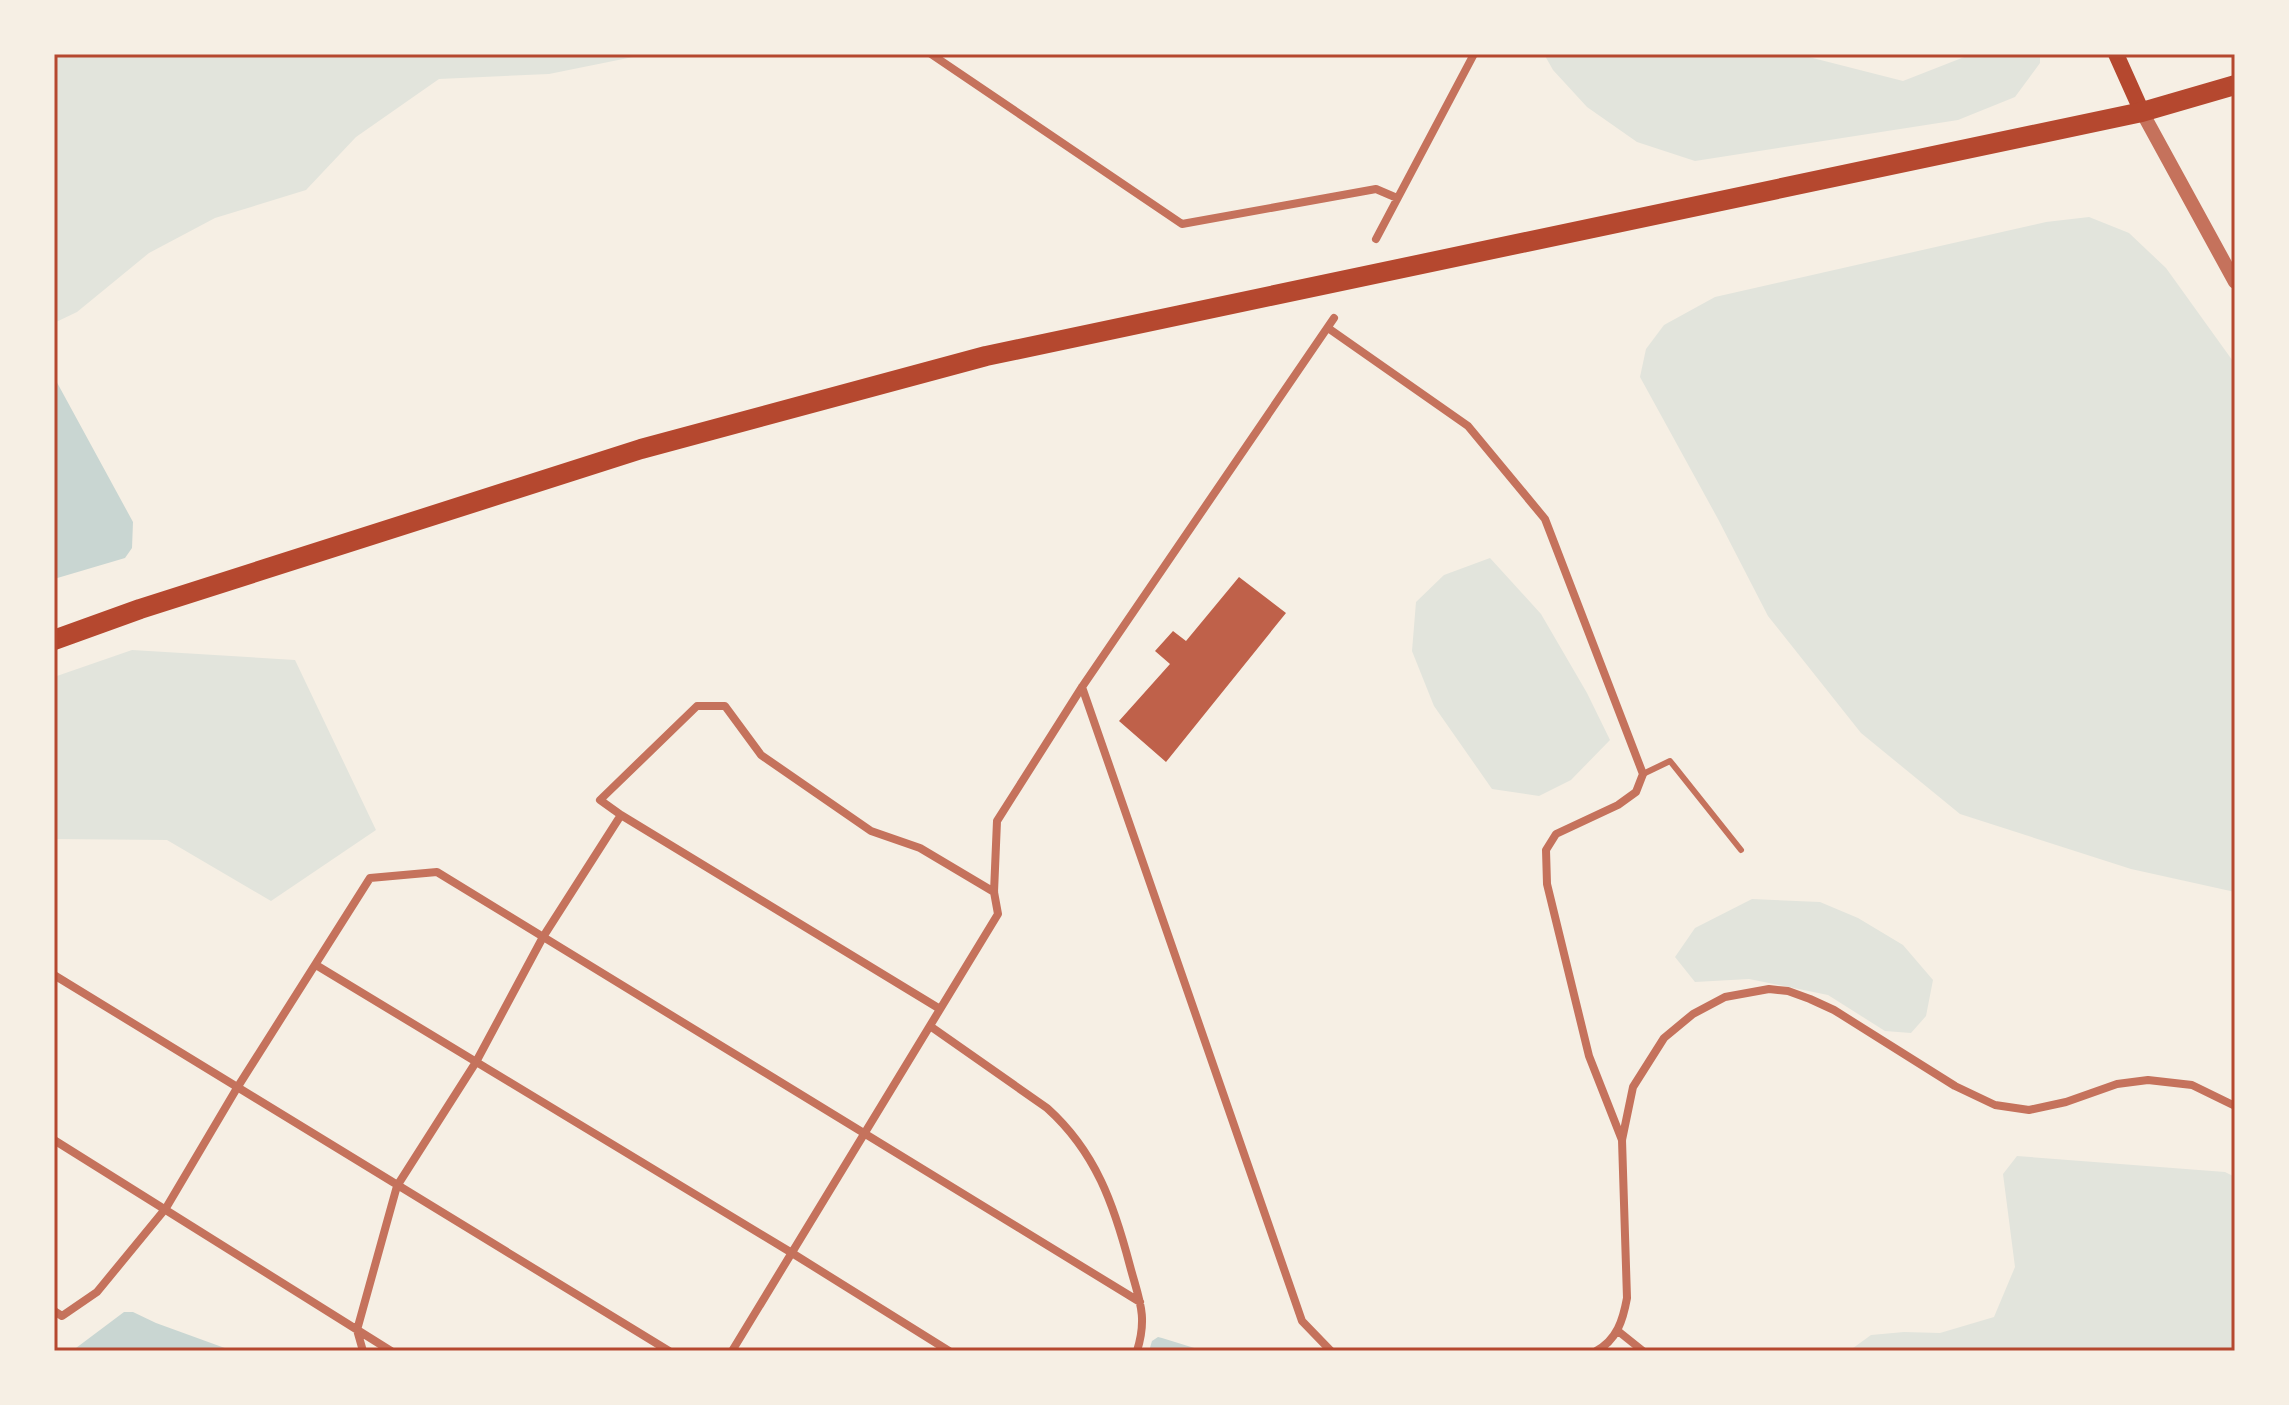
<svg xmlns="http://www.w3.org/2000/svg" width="2289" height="1405" font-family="'Titillium Web',sans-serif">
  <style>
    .green { fill: #e2e4dc }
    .water { fill: #c9d6d2 }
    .building { fill: #bf614a }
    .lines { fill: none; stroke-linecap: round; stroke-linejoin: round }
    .service { stroke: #c5725c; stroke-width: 6 }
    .minor { stroke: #c5725c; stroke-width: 8 }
    .tertiary { stroke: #c5725c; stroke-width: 14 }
    .secondary { stroke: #b5482f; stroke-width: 16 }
    .trunk { stroke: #b5482f; stroke-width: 20 }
    .neatline { fill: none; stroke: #b5482f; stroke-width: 3 }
  </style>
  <rect width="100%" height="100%" fill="#f6efe4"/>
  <path class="green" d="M54,54H639L638,56L549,74L439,79L356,137L306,190L215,218L149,253L77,312L54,323Z
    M1544,54H1797L1903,81L1972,54H2040V63L2015,97L1958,120L1695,161L1637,142L1587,107L1553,70Z
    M2089,217L2129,233L2166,268L2235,364V892L2131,869L1960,814L1861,733L1768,616L1718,519L1640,377L1646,349L1664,325L1715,297L2046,222Z
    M1490,558L1541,614L1587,693L1610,740L1571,780L1539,796L1492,789L1434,706L1412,651L1416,602L1444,575Z
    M132,650L295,660L376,830L271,901L167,840L54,839V677Z
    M1752,899L1820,902L1858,918L1903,945L1933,980L1926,1016L1911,1033L1885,1031L1828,995L1749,979L1695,982L1675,957L1695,928Z
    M2017,1156L2225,1172L2235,1177V1351H1849L1871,1335L1904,1332L1940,1333L1994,1317L2015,1267L2003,1174Z"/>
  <path class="water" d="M54,377L133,522L132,548L125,558L54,579Z
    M124,1312H133L156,1323L233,1351H72Z
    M1158,1337L1162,1338L1204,1351H1149L1152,1341Z"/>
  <path class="building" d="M1239,577L1286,613L1166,762L1119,721L1170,664L1155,651L1173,631L1186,641Z"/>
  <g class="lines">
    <path class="service" d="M1643,774L1670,761L1741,850"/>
    <path class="minor" d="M931,54L1182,224L1376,189L1397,198
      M1376,239L1474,54
      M1328,328L1468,426L1545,519L1643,774L1636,792L1618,805L1556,834L1546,850L1547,884L1589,1056L1622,1140
      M1082,687L1302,1321L1331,1351
      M621,815L940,1009
      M316,965L792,1253L949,1351
      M54,975L669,1351
      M930,1026L1047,1108C1096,1152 1114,1205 1130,1266C1139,1300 1148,1316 1137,1351
      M54,1140L391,1351
      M54,1311L62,1316L97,1292L166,1208L237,1088L370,878L437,872L1140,1302
      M1618,1331L1643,1351
      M363,1351L357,1330L397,1186L476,1062L543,937L621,815L600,800L697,706H725L761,755L871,831L920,848L994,892
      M732,1351L998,914L994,892L997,821L1082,687L1334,318
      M1596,1351C1617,1340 1623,1320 1627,1298L1622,1140L1633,1087L1664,1038L1693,1014L1725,997L1769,989L1788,991L1810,999L1834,1010L1955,1086L1995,1105L2029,1110L2066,1102L2117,1084L2148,1080L2192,1085L2235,1106"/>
    <path class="tertiary" d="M2142,112L2235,282"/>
    <path class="secondary" d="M2116,54L2142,112"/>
    <path class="trunk" d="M54,640L140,609L641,449L986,356L2142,112L2235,85"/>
  </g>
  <rect width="2289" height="1405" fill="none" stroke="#f6efe4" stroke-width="112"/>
  <rect x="56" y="56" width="2177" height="1293" class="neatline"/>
</svg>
